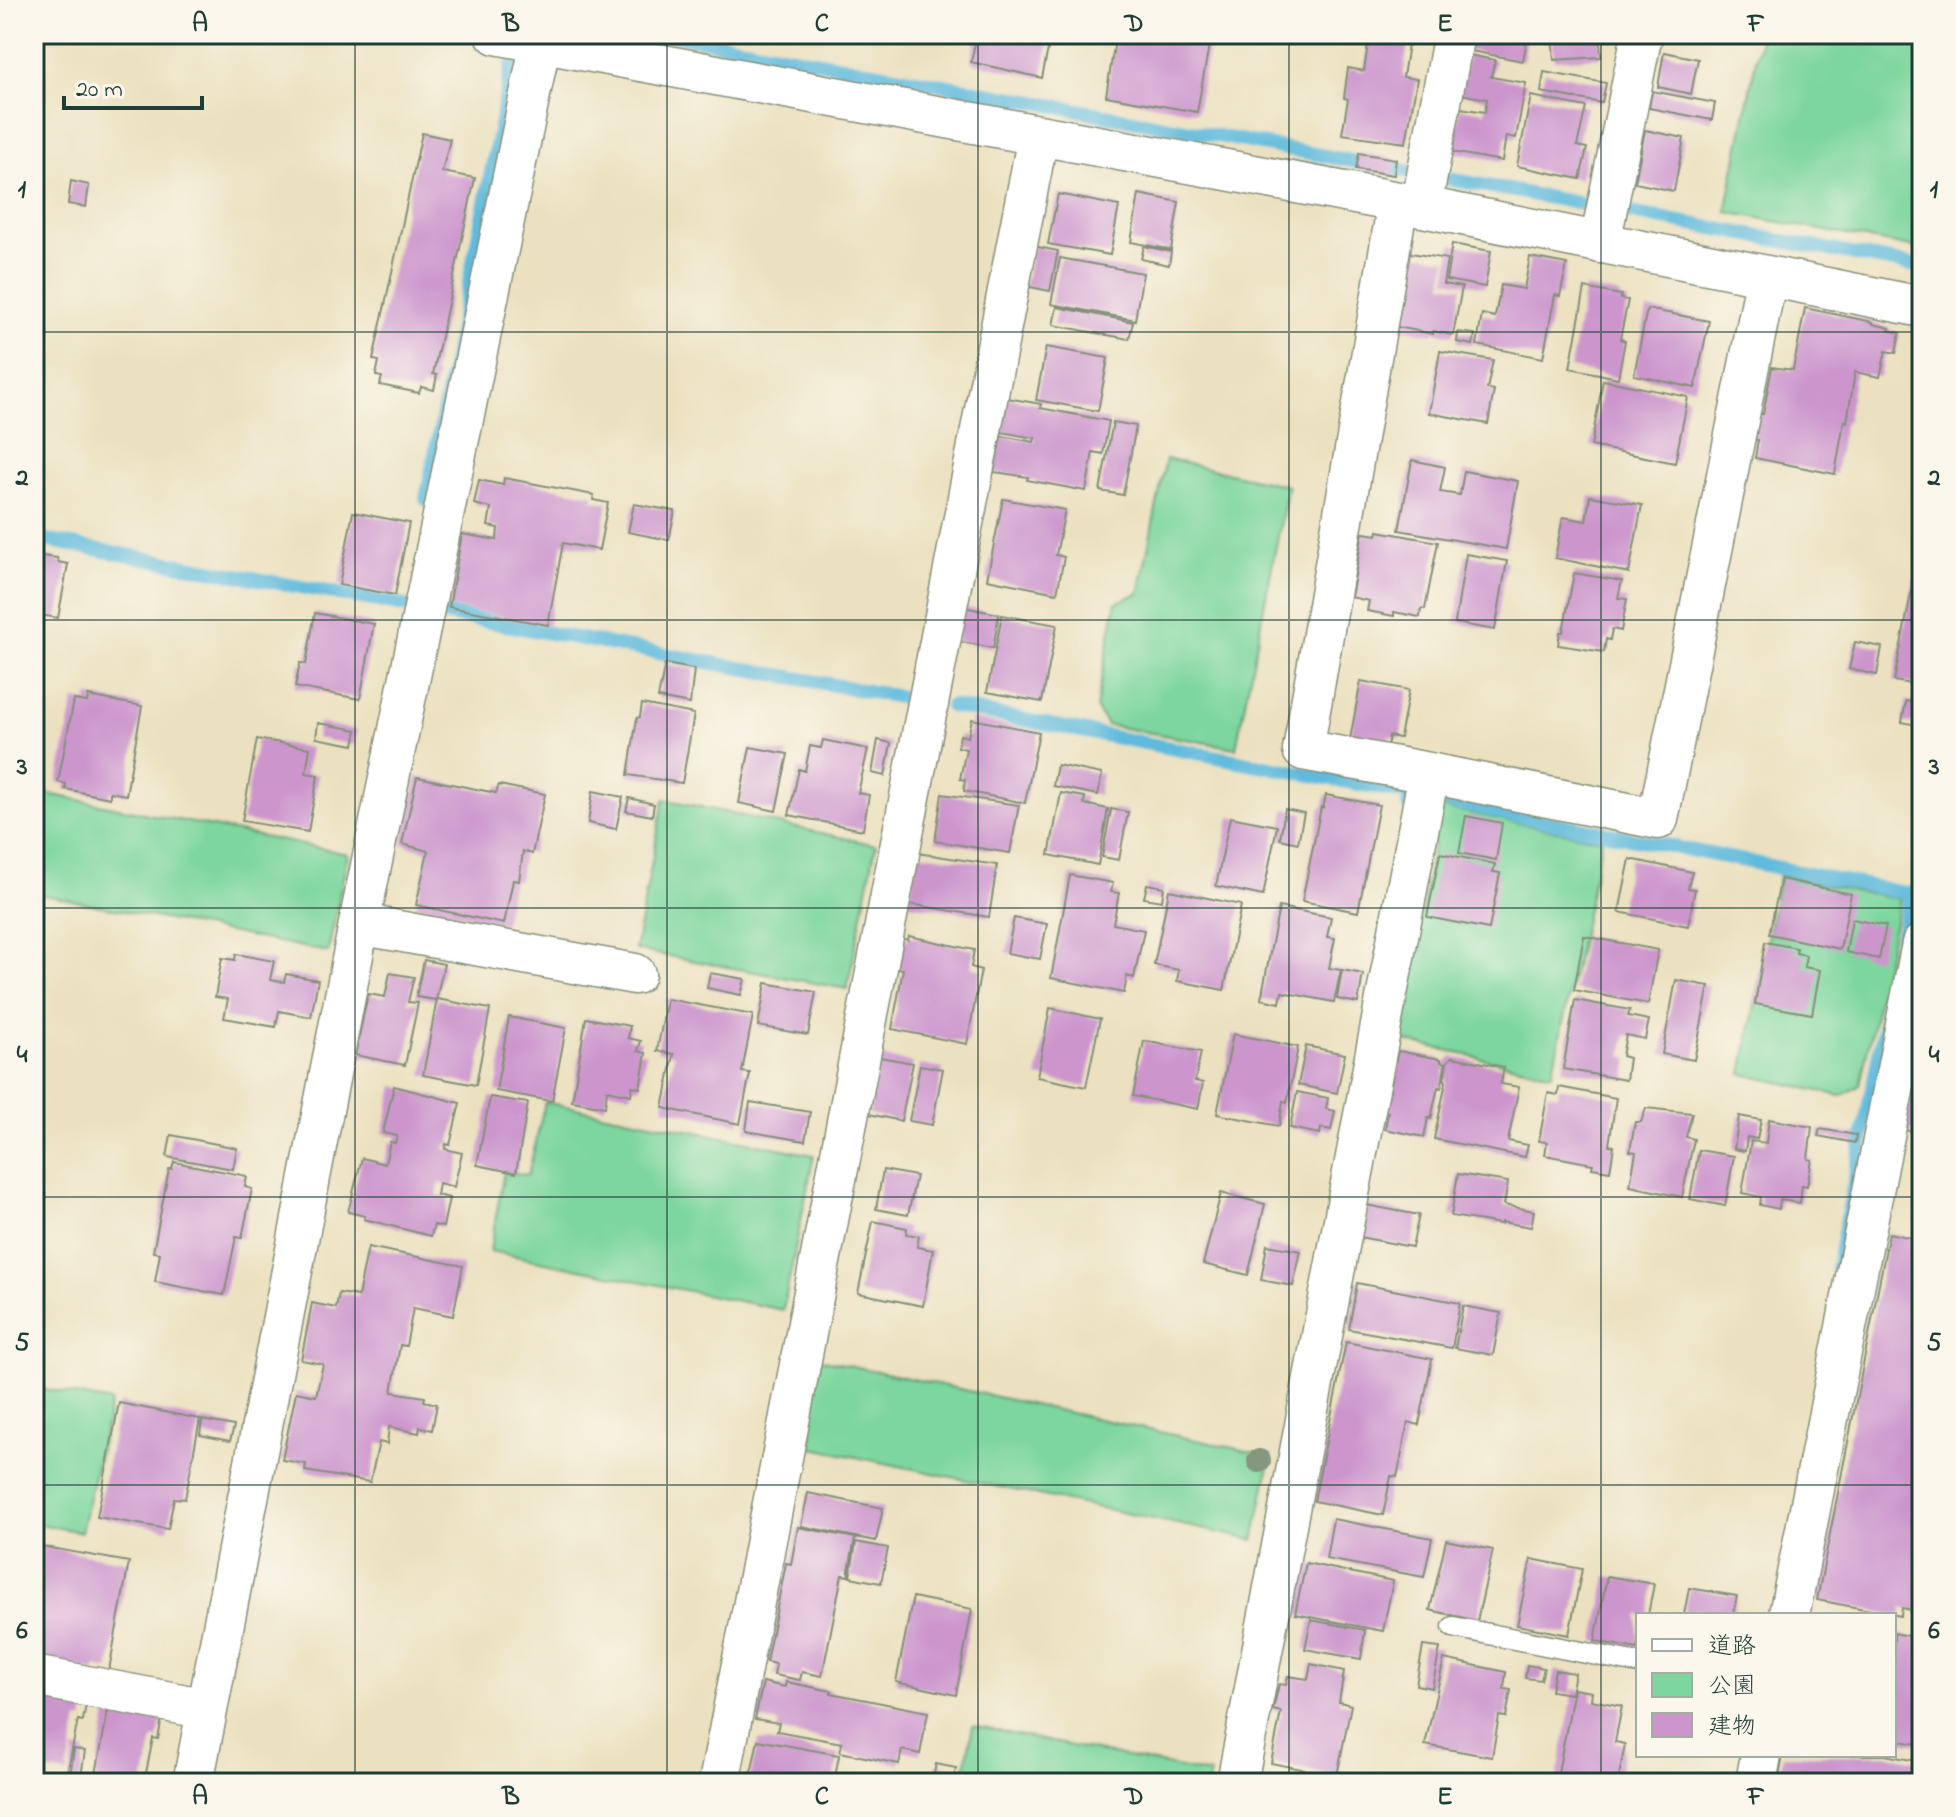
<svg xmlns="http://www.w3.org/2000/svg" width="1956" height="1817" font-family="'Indie Flower','Klee One',sans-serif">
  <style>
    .green { fill: #7cd69d; stroke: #4e8a68; stroke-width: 2 }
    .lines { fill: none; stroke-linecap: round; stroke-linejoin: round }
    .stream { stroke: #5fbadc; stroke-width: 14 }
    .building { fill: #cc96cd }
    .service-casing { stroke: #858f7a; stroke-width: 23 }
    .minor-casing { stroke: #858f7a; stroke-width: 43 }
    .service { stroke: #fff; stroke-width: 20 }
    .minor { stroke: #fff; stroke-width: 40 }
    .tree { fill: #85987f }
    .grid { fill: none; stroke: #1f3d34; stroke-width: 2; stroke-opacity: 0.55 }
    .neatline { fill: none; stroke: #1f3d34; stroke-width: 3 }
    .grid-label { font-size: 26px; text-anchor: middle; font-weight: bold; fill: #1f3d34 }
  </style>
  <rect width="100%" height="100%" fill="#fbf7ec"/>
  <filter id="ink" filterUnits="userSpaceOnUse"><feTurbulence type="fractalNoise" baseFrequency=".0125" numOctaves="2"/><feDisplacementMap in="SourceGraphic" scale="16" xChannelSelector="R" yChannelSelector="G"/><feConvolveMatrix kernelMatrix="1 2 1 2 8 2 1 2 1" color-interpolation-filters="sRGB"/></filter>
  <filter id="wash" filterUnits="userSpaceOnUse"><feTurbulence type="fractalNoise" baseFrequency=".006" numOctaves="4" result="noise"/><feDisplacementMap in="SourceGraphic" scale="32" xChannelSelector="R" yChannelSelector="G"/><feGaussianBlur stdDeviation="1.8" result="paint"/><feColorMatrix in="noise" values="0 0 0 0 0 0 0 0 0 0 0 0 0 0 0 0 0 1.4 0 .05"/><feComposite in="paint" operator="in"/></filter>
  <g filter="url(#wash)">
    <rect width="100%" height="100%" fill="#ebe1c0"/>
    <path class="green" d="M1761,34H1922V249L1726,212Z
      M1166,459L1288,486L1236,748L1107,725L1096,708L1116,603L1139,593Z
      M34,791L348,854L328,952L34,893Z
      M664,799L876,845L847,989L635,950Z
      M1440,807L1602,840L1552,1074L1399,1040Z
      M1779,876L1900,899L1860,1085L1841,1096L1742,1074Z
      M545,1102L814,1155L783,1310L490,1251L504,1171L528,1175Z
      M820,1359L1271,1456L1254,1540L803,1446Z
      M34,1387L111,1402L81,1532L34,1523Z
      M973,1726L1210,1774L1208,1783H962Z"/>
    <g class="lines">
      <path class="stream" d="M669,34L1922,267
        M426,499L512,66
        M34,538L405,606
        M445,614L916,700
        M951,706L1411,794L1408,805
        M1449,802L1910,894
        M1837,1269L1910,894L1922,886"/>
    </g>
    <g id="blocks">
      <path class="building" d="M977,34H1051L1042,78L971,62Z
        M1116,34H1211L1197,112L1106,96Z
        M1469,34H1528L1523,61L1466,50Z
        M1552,34H1613L1614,38L1600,40L1601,57L1554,60Z
        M1369,38L1408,44L1403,77L1417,79L1406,143L1342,134L1348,99L1344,98L1348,68L1364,71Z
        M1664,52L1698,59L1691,94L1658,87Z
        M1468,55L1495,60L1491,77L1526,83L1516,138L1506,136L1502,161L1452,152L1460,108L1485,112L1487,99L1460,94Z
        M1544,72L1606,83L1602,103L1541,92Z
        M1652,91L1715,103L1712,120L1649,108Z
        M1531,96L1586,107L1577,146L1587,148L1580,179L1517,166Z
        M1645,130L1684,138L1674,191L1635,183Z
        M422,133L450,139L442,172L475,178L433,374L437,375L434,390L421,387L419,393L380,385L382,377L376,376L379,361L373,360Z
        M1359,153L1396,159L1394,175L1356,169Z
        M71,181L89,185L86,207L68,204Z
        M1058,194L1119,206L1110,255L1048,244Z
        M1139,194L1179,202L1171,250L1131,242Z
        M1452,244L1491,251L1485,287L1446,280Z
        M1033,246L1058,251L1050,291L1025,286Z
        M1144,246L1171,252L1169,265L1141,259Z
        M1405,252L1447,259L1443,284L1462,287L1453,335L1433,331V334L1392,326Z
        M1530,257L1567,264L1560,296L1555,295L1543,358L1477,345L1482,314L1495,317L1501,285L1524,289Z
        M1060,258L1143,273L1135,320L1051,304Z
        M1585,288L1621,295L1620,299L1628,300L1620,339L1625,341L1618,378L1570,368Z
        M1057,307L1133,322L1129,339L1053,325Z
        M1805,308L1873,322V324L1890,328L1889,330L1900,333L1896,353L1886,351L1880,377L1855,372L1847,422L1844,421L1835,474L1755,458L1758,440L1751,439L1756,414H1763L1772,367L1793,370Z
        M1647,309L1709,321L1695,388L1634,375Z
        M1458,332L1475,334L1473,345L1457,342Z
        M1046,347L1108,358L1098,411L1036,400Z
        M1440,351L1493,360L1487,389L1494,390L1488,424L1429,413Z
        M1603,380L1688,397L1675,463L1591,446Z
        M1007,398L1041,404L1040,408L1109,421L1103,454L1093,452L1086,491L1027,480L1028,477L994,472L1001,436L1034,442L1035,438L1001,432Z
        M1113,422L1136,426L1123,495L1100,491Z
        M1412,460L1445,467L1440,492L1460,495L1464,471L1518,481L1506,549L1399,530Z
        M504,478L594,495L593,500L608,503L599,550L563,543L548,625L449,607L462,534L497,540L498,528L488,526L491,508L474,504L479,480L503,485Z
        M1590,496L1642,505L1629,573L1555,558L1563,517L1586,521Z
        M1003,499L1065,510L1056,555L1064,557L1057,593L987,579Z
        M634,504L675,511L669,540L628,532Z
        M353,512L409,523L395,595L339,585Z
        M1378,531L1438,542L1425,609H1421L1420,617L1394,612V616L1367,611L1369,601L1351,597L1363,533L1377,535Z
        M1466,554L1507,561L1495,630L1455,623Z
        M34,555L57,558L58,562L68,564L58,618L34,614Z
        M1574,573L1622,581L1618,598L1627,599L1621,631L1612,629L1610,640L1606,639L1604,652L1558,645L1560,632H1563Z
        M1914,578L1922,579V686L1894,681Z
        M963,607L999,614L993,648L956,641Z
        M315,613L374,624L360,699L295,687L300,663L306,664Z
        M1002,615L1057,625L1042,702L987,692Z
        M1855,642L1882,647L1877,675L1849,669Z
        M665,664L694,669L690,704L658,698Z
        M1361,681L1409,690L1400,738L1389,736L1387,746L1350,739Z
        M88,696L142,706L126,795L110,792V798L65,789L66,784L58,782L74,700L87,702Z
        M1906,701L1922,704V726L1902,722Z
        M642,704L694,714L682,783L628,775L637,718L640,717Z
        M972,719L1039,732L1025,803L964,791L965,780L960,779L966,749L958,747L960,735L968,737Z
        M318,723L357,730L354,745L316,738Z
        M257,739L310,748L306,773L318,775L308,832L242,821Z
        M823,740L868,749L858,793L869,795L863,830L789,815L799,769L805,771L810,746L821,748Z
        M878,740L891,743L885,776L872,773Z
        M750,747L788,754L776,811L739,803Z
        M1057,765L1102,774L1098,795L1053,786Z
        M417,777L496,793L499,785L545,794L532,854L523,851L519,881L513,880L504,924L416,905L428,851L402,844Z
        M593,791L623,797L616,829L588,823Z
        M1061,793L1085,797L1084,804L1108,809L1098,865L1049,855Z
        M942,794L1019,805L1010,853L935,841Z
        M1326,795L1379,805L1358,912L1302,901L1321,807L1323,808Z
        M629,798L654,804L652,816L626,811Z
        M1111,809L1128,812L1119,860L1102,857Z
        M1285,809L1304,813L1298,843L1280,839Z
        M1466,816L1502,823L1496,860L1459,853Z
        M1230,817L1277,826L1263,896L1216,886Z
        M917,853L997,865L989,917L909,904Z
        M1440,853L1495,864L1493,872L1500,873L1489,929L1427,917Z
        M1630,859L1692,872L1688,888L1695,889L1688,926L1619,912Z
        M1070,875L1113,883L1111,892L1119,893L1113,924L1144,930L1134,978L1127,976L1124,993L1051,978Z
        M1781,879L1851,894L1840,949L1769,934Z
        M1147,884L1164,887L1162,901L1144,898Z
        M1169,890L1241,905L1224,990L1177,981L1179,970L1154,965Z
        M1279,907L1331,917L1327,937L1335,938L1329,968L1341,970L1334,1002L1282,992L1280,1003L1261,999Z
        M1014,918L1047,924L1040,959L1007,953Z
        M1852,919L1886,926L1879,959L1846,952Z
        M909,936L974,950L971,967L981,970L967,1044L892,1029L903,969L892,967L898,937L908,940Z
        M1584,936L1658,950L1648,1004L1574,990Z
        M1765,942L1797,948L1796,953L1806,955L1804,967L1820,970L1812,1014L1755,1004Z
        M236,954L274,961L270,980L284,982L286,974L318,980L311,1017L279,1011L276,1027L224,1018L228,999L215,997L222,958L235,960Z
        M424,960L444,964L436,1000L416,997Z
        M1342,970L1363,974L1358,1003L1337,999Z
        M390,973L414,977L408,1002L418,1003L405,1065L355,1055L368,994L385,997Z
        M710,973L745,979L741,995L707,988Z
        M1676,980L1709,986L1694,1060L1662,1054Z
        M766,983L816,992L808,1035L758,1026Z
        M437,999L490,1009L476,1085L423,1075Z
        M667,999L753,1015L742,1072L750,1073L740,1124L663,1108L674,1054L657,1051Z
        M1575,1000L1630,1010L1628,1016L1649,1020L1645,1039L1626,1035L1622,1056L1629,1058L1626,1080L1563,1069Z
        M1050,1008L1100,1019L1086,1087L1037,1077Z
        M509,1017L566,1028L552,1101L496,1091Z
        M586,1018L630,1026L628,1038L641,1041L638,1051L646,1053L640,1088L632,1086L631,1095L607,1090L605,1107L572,1101Z
        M1233,1034L1298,1047L1287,1103L1283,1101L1279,1126L1217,1114Z
        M1144,1041L1201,1052L1195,1081L1203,1083L1198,1109L1133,1096Z
        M1306,1046L1345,1054L1337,1093L1298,1085Z
        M1921,1048H1922V1133L1904,1130Z
        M1398,1051L1441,1059V1062L1446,1063L1441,1088L1438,1087L1431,1119L1428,1118L1424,1137L1385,1129L1388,1112L1385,1111Z
        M880,1057L913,1063L901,1121L869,1114Z
        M1452,1057L1504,1067L1501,1084L1519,1087L1508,1141L1528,1145L1525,1157L1434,1139L1446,1082L1444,1078L1447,1062Z
        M920,1065L943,1069L932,1125L909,1121Z
        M394,1086L460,1103L450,1145L446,1144L445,1149L462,1153L454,1187L439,1183L437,1195L449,1198L443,1227L434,1225L431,1236L364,1219L365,1216L348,1212L362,1158L385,1164L390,1142L395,1143L397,1136L383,1133Z
        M1559,1087L1616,1098L1609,1145L1614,1146L1610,1171L1592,1168L1593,1164L1545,1155L1547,1142L1539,1141L1548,1093L1558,1095Z
        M1297,1092L1328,1098L1326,1109L1335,1111L1331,1130L1321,1128L1320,1134L1290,1128Z
        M490,1097L528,1103L516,1173L477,1165Z
        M750,1102L810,1112L805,1141L746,1131Z
        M1646,1108L1692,1113L1686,1137L1694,1139L1682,1197L1630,1186L1636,1152L1630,1151L1635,1122H1641Z
        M1739,1116L1761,1120L1757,1139L1747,1137L1745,1151L1734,1149Z
        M1769,1119L1812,1127L1808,1159L1812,1160L1807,1186L1802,1185L1800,1203L1780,1200L1779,1209L1760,1205L1761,1197L1742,1193L1751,1141L1766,1143Z
        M1820,1129L1856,1135L1855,1143L1818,1136Z
        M171,1135L237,1148L233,1169L167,1157Z
        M1699,1150L1734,1156L1725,1206L1690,1199Z
        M174,1162L247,1176L245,1187L252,1189L242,1238L236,1237L224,1295L155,1282L160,1253L153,1252L169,1169H172Z
        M883,1170L916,1176L908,1215L876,1209Z
        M1458,1174L1508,1182L1504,1205L1534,1211L1531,1227L1501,1222V1224L1451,1216Z
        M1221,1193L1265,1204L1248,1275L1203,1264Z
        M1366,1205L1419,1215L1412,1247L1359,1237Z
        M873,1221L907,1228L906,1234L919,1236L917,1247L933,1250L923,1306L858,1293Z
        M1889,1233L1922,1240V1612L1902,1608L1901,1616L1817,1600Z
        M1267,1245L1301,1251L1293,1286L1261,1280Z
        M368,1247L463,1266L453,1316L413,1308L406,1346L400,1345L392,1392L425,1397L424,1401L437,1404L432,1430L420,1427L419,1433L389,1427L387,1444L379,1442L370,1482L305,1471L306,1464L282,1460L296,1392L316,1396L323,1364L301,1360L312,1303L336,1308L339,1293L358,1296Z
        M1357,1283L1460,1303L1452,1348L1349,1329Z
        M1463,1306L1501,1313L1493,1355L1455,1348Z
        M1346,1342L1432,1359L1419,1425L1408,1422L1397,1477L1391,1476L1383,1515L1314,1501Z
        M119,1403L200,1419L185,1499L174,1498L168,1529L97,1517Z
        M202,1420L234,1426L230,1441L200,1435Z
        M808,1493L883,1508L876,1541L801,1526Z
        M1333,1519L1432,1538L1424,1577L1326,1559Z
        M798,1527L855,1538L848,1576L842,1575L822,1676L802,1672L800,1680L774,1675L776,1664L766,1662L786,1563L791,1564Z
        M1446,1540L1493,1550L1477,1621L1430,1610Z
        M856,1542L888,1548L881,1583L850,1577Z
        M34,1545L129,1562L109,1670L95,1667V1671L34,1660Z
        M1531,1559L1582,1569L1569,1635L1517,1625Z
        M1306,1563L1393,1581L1383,1631L1295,1614Z
        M1607,1576L1654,1584L1648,1615H1638V1649L1595,1641Z
        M1689,1588L1737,1596L1733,1615H1684Z
        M913,1597L972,1609L956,1695L896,1682Z
        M1311,1620L1365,1630L1361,1659L1305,1649Z
        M1894,1633L1922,1639V1745L1894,1740Z
        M1423,1646L1440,1648L1432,1688L1416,1685Z
        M1444,1659L1506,1672L1504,1689L1511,1690L1506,1717L1499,1716L1492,1757L1425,1745Z
        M1311,1664L1344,1671L1339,1702L1351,1705L1337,1776L1271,1763L1281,1712L1273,1710L1279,1684L1286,1685L1288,1676L1308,1679Z
        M1527,1665L1544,1668L1541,1680L1525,1678Z
        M1555,1670L1575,1673L1571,1694L1551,1691Z
        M763,1682L785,1687L786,1682L832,1691L831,1693L928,1712L920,1754L902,1750L899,1764L840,1752L842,1743L777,1731L779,1723L755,1719Z
        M1574,1689L1592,1692L1591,1700L1622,1706L1615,1742L1625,1744L1618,1783H1556Z
        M37,1690L87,1699L83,1721L78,1720L67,1774L34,1768V1705Z
        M110,1700L163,1712L158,1739L153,1738L144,1783H113L95,1779Z
        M758,1740L839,1755L834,1783H749Z
        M74,1749L85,1751L80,1783H69Z
        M1783,1755H1885L1922,1762V1783H1778Z
        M936,1764L956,1768L953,1783H932Z"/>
    </g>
  </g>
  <g filter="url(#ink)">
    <use href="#blocks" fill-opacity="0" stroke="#858f7a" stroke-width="2"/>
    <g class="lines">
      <g class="service-casing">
        <path id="service" d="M1453,1627L1638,1663"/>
      </g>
      <g class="minor-casing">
        <path id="minor" d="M496,34L1398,202L1922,307
          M1421,207L1454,34
          M1600,243L1642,34
          M1429,773L1658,819L1767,276
          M359,924L635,974
          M1789,1615L1922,944
          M34,1676L207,1709
          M193,1783L359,924L541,41
          M719,1783L1038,136
          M1237,1783L1429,773L1303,750L1398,202
          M1756,1783L1761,1755"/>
      </g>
      <use href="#service" class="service"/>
      <use href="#minor" class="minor"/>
    </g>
    <circle class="tree" cx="1259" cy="1461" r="12"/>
  </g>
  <path class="grid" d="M355,34V1783M667,34V1783M978,34V1783M1289,34V1783M1601,34V1783M34,332H1922M34,620H1922M34,908H1922M34,1197H1922M34,1485H1922"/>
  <rect width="1956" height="1817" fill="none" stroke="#fbf7ec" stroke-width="88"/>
  <rect x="1636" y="1613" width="260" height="144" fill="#fbf7ec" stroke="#a3ada2" stroke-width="2"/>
  <rect x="1652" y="1639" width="40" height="12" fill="#ffffff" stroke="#a3ada2" stroke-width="2"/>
  <text x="1708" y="1653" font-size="24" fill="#1f3d34">道路</text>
  <rect x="1652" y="1673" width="40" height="24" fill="#7cd69d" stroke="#a3ada2" stroke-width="2"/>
  <text x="1708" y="1693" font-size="24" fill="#1f3d34">公園</text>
  <rect x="1652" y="1713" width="40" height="24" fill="#cc96cd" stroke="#a3ada2" stroke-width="2"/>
  <text x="1708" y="1733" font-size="24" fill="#1f3d34">建物</text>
  <path d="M64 96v12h138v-12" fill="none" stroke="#1f3d34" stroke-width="4"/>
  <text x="76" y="96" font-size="24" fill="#1f3d34" stroke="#fbf7ec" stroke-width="6" paint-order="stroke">20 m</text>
  <rect x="44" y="44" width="1868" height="1729" class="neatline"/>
  <g class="grid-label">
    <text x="200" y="31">A</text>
    <text x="511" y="31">B</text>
    <text x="822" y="31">C</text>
    <text x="1134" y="31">D</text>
    <text x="1445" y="31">E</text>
    <text x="1756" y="31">F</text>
    <text x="22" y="197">1</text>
    <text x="1934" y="197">1</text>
    <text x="22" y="485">2</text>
    <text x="1934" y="485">2</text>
    <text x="22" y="774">3</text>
    <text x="1934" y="774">3</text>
    <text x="22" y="1062">4</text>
    <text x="1934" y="1062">4</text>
    <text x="22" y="1350">5</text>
    <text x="1934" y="1350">5</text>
    <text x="22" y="1638">6</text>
    <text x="1934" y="1638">6</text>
    <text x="200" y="1804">A</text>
    <text x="511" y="1804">B</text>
    <text x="822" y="1804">C</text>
    <text x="1134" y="1804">D</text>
    <text x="1445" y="1804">E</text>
    <text x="1756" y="1804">F</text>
  </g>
</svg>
